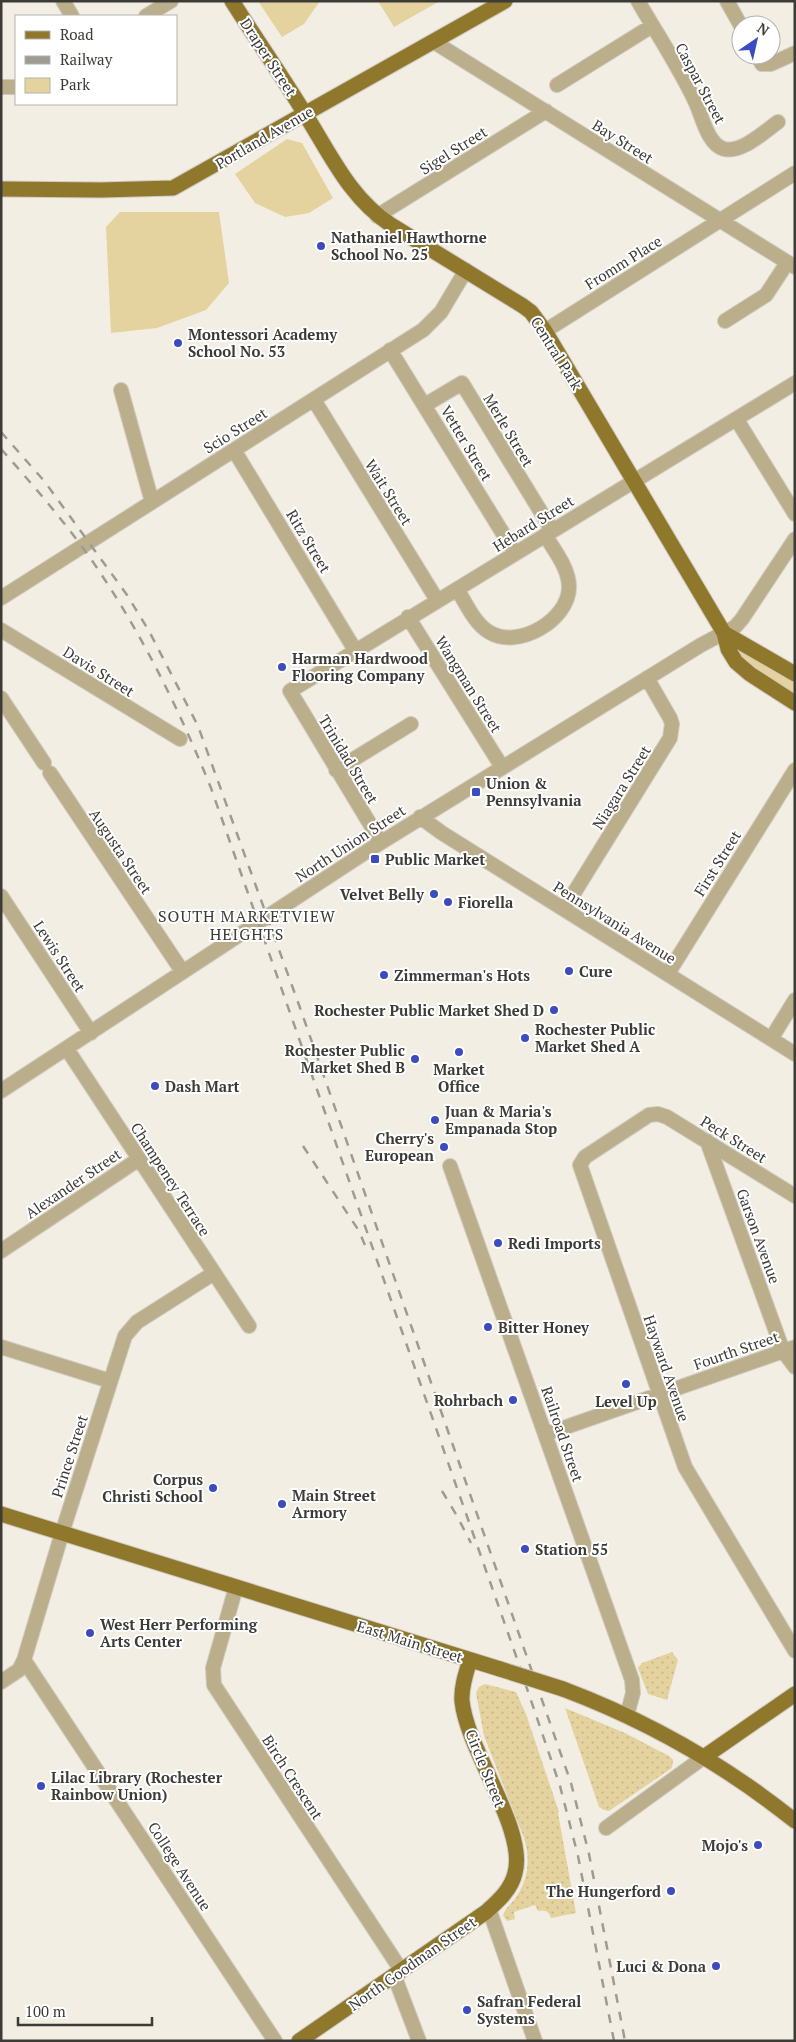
<svg xmlns="http://www.w3.org/2000/svg" width="796" height="2042" font-family="'PT Serif',serif">
  <style>
    .grass { fill: url(#grass-dots) }
    .park { fill: #e5d39f }
    .lines { fill: none; stroke-linecap: round; stroke-linejoin: round }
    .minor-casing { stroke: #cecac0; stroke-width: 16 }
    .major-casing { stroke: #cecac0; stroke-width: 17 }
    .minor { stroke: #bbae8a; stroke-width: 14 }
    .major { stroke: #8f772c; stroke-width: 15 }
    .rail { stroke: #9e9b93; stroke-width: 2.5; stroke-dasharray: 9 9; stroke-linecap: butt }
    .major-bridge-casing { stroke: #cecac0; stroke-width: 17; stroke-linecap: butt }
    .major-bridge { stroke: #8f772c; stroke-width: 15 }
    .poi-dot { fill: #3c4cbf; stroke: #fff; stroke-width: 2 }
    .labels { text-anchor: middle; dominant-baseline: central; stroke-width: 4; stroke-linejoin: round; paint-order: stroke }
    .street-label { font-size: 15px; fill: #3c3b36; stroke: #fff }
    .poi-label { font-size: 15px; font-weight: bold; fill: #3c3b36; stroke: #fff; text-anchor: start }
    .neighbourhood-label { font-size: 16px; letter-spacing: 1px; fill: #3c3b36; stroke: #fff }
  </style>
  <defs>
    <pattern id="grass-dots" width="8" height="8" patternUnits="userSpaceOnUse" patternTransform="scale(1.25)"><rect width="8" height="8" fill="#e5d39f"/><path d="M2 2h.1M6 6h.1" fill="none" stroke="#c5b68a" stroke-width="1.8" stroke-linecap="round"/></pattern>
  </defs>
  <rect width="100%" height="100%" fill="#f2eee3"/>
  <path class="grass" d="M672,1652L678,1660L667,1700L648,1694L638,1668L642,1663Z
    M485,1684L516,1692L526,1714L559,1812L558,1813L576,1913L551,1918C549,1911 545,1910 538,1911L535,1905L514,1912L515,1919L507,1921L503,1916C504,1909 510,1905 514,1900C528,1882 531,1860 524,1838L484,1736L476,1693L479,1687Z
    M565,1708L625,1733L669,1756L673,1760L672,1768L609,1811L604,1810L599,1807Z"/>
  <path class="park" d="M258,1H320L304,24L282,37Z
    M378,1H440L394,27Z
    M287,139L302,143L333,198L309,213L285,217L255,203L235,174Z
    M120,212H219L229,283L206,310L157,328L111,333L106,227Z
    M735,647L795,678V698C772,684 748,671 735,647Z"/>
  <g class="lines">
    <g class="minor-casing">
      <path id="minor" d="M63,1L72,16
        M638,1C657,34 679,67 695,101C702,115 707,144 724,149C742,153 764,132 778,122
        M727,1L741,26
        M146,16L171,1
        M434,42L795,267
        M757,55L762,64H771L795,53
        M557,85L652,26
        M1,87H16
        M377,216L546,111
        M725,321L766,295L787,263
        M545,331L795,173
        M390,350L515,553
        M121,390L152,502
        M314,400L437,600
        M425,405L462,383L552,530
        M737,420L795,514
        M234,450L355,650
        M457,589C466,603 474,623 489,632C518,650 569,620 569,587C569,568 554,550 545,535
        M1,598L423,330L441,312L466,270
        M408,617L502,767
        M1,630L180,739
        M1,698L44,763
        M336,770L411,724
        M50,773L182,971
        M420,817L442,833L795,1054
        M379,843L376,834L290,691L795,383
        M1,896L91,1033
        M564,909L670,738L672,724L670,718L647,678
        M666,973L672,967L795,770
        M771,1039L795,1000
        M67,1049L249,1326
        M1,1091L372,848L701,645L735,627L742,619L795,539
        M707,1141L783,1351L795,1367
        M450,1166L632,1680L633,1693L627,1715
        M795,1196L667,1117L658,1114L649,1115L585,1157L580,1165L685,1467L795,1651
        M1,1251L139,1159
        M1,1347L110,1381
        M546,1434L795,1347
        M236,1587L213,1668L214,1685L401,1970
        M24,1660L275,2041
        M1,1682L19,1670L24,1660L62,1533L125,1336L137,1322L214,1273
        M606,1828L704,1757
        M489,1909L535,2041
        M394,1975L419,2041"/>
    </g>
    <g class="major-casing">
      <path id="major" d="M232,1C256,39 282,76 305,114C331,155 349,197 391,225L523,306L531,312L545,331L724,633L728,649L736,662L750,674L795,703
        M1,189L101,190L173,188L505,1
        M724,633L795,674
        M1,1514L500,1669
        M563,1689C648,1721 725,1765 795,1821
        M704,1757L795,1694
        M299,2041L486,1912C498,1901 511,1890 515,1873C527,1829 467,1751 462,1701C461,1687 466,1673 470,1660"/>
    </g>
    <use href="#minor" class="minor"/>
    <use href="#major" class="major"/>
    <path class="rail" d="M1,432L45,482L127,595L149,631L198,726L299,1005L571,1783L589,1854L625,2041
      M1,449C33,485 65,522 93,562C141,632 179,709 211,788L515,1653L560,1786L578,1856L614,2041
      M303,1146L359,1231L367,1250
      M442,1491L457,1516L471,1543"/>
    <g class="major-bridge-casing">
      <path id="major-bridge" d="M500,1669L563,1689"/>
    </g>
    <use href="#major-bridge" class="major-bridge"/>
  </g>
  <g class="poi-dot">
    <circle cx="321" cy="246" r="5"/>
    <circle cx="178" cy="343" r="5"/>
    <circle cx="282" cy="667" r="5"/>
    <rect x="471" y="787" width="10" height="10" rx="2.5"/>
    <rect x="370" y="854" width="10" height="10" rx="2.5"/>
    <circle cx="434" cy="894" r="5"/>
    <circle cx="448" cy="902" r="5"/>
    <circle cx="569" cy="971" r="5"/>
    <circle cx="384" cy="975" r="5"/>
    <circle cx="554" cy="1010" r="5"/>
    <circle cx="525" cy="1038" r="5"/>
    <circle cx="459" cy="1052" r="5"/>
    <circle cx="415" cy="1059" r="5"/>
    <circle cx="155" cy="1086" r="5"/>
    <circle cx="435" cy="1120" r="5"/>
    <circle cx="444" cy="1147" r="5"/>
    <circle cx="498" cy="1243" r="5"/>
    <circle cx="488" cy="1327" r="5"/>
    <circle cx="626" cy="1384" r="5"/>
    <circle cx="513" cy="1400" r="5"/>
    <circle cx="213" cy="1488" r="5"/>
    <circle cx="282" cy="1504" r="5"/>
    <circle cx="525" cy="1549" r="5"/>
    <circle cx="90" cy="1633" r="5"/>
    <circle cx="41" cy="1786" r="5"/>
    <circle cx="758" cy="1845" r="5"/>
    <circle cx="671" cy="1891" r="5"/>
    <circle cx="716" cy="1966" r="5"/>
    <circle cx="467" cy="2010" r="5"/>
  </g>
  <g class="labels">
    <g class="street-label">
      <text transform="translate(269 57) rotate(57)">Draper Street</text>
      <text transform="translate(701 83) rotate(62)">Caspar Street</text>
      <text transform="translate(264 137) rotate(-30)">Portland Avenue</text>
      <text transform="translate(623 141) rotate(32)">Bay Street</text>
      <text transform="translate(453 150) rotate(-32)">Sigel Street</text>
      <text transform="translate(623 262) rotate(-32)">Fromm Place</text>
      <text transform="translate(557 353) rotate(58)">Central Park</text>
      <text transform="translate(235 430) rotate(-32)">Scio Street</text>
      <text transform="translate(509 430) rotate(59)">Merle Street</text>
      <text transform="translate(467 443) rotate(59)">Vetter Street</text>
      <text transform="translate(389 492) rotate(58)">Wait Street</text>
      <text transform="translate(533 523) rotate(-32)">Hebard Street</text>
      <text transform="translate(309 541) rotate(59)">Ritz Street</text>
      <text transform="translate(99 671) rotate(32)">Davis Street</text>
      <text transform="translate(469 684) rotate(58)">Wangman Street</text>
      <text transform="translate(349 759) rotate(59)">Trinidad Street</text>
      <text transform="translate(621 787) rotate(-58)">Niagara Street</text>
      <text transform="translate(350 843) rotate(-33)">North Union Street</text>
      <text transform="translate(121 851) rotate(56)">Augusta Street</text>
      <text transform="translate(717 863) rotate(-58)">First Street</text>
      <text transform="translate(615 922) rotate(32)">Pennsylvania Avenue</text>
      <text transform="translate(60 956) rotate(57)">Lewis Street</text>
      <text transform="translate(734 1139) rotate(32)">Peck Street</text>
      <text transform="translate(171 1179) rotate(57)">Champeney Terrace</text>
      <text transform="translate(73 1183) rotate(-34)">Alexander Street</text>
      <text transform="translate(759 1236) rotate(70)">Garson Avenue</text>
      <text transform="translate(736 1350) rotate(-19)">Fourth Street</text>
      <text transform="translate(667 1368) rotate(71)">Hayward Avenue</text>
      <text transform="translate(563 1434) rotate(71)">Railroad Street</text>
      <text transform="translate(69 1456) rotate(-72)">Prince Street</text>
      <text transform="translate(410 1641) rotate(17)">East Main Street</text>
      <text transform="translate(486 1768) rotate(68)">Circle Street</text>
      <text transform="translate(293 1777) rotate(57)">Birch Crescent</text>
      <text transform="translate(180 1866) rotate(57)">College Avenue</text>
      <text transform="translate(412 1963) rotate(-35)">North Goodman Street</text>
    </g>
    <g class="poi-label">
      <text x="331" y="237">Nathaniel Hawthorne<tspan x="331" dy="17">School No. 25</tspan></text>
      <text x="188" y="334">Montessori Academy<tspan x="188" dy="17">School No. 53</tspan></text>
      <text x="292" y="658">Harman Hardwood<tspan x="292" dy="17">Flooring Company</tspan></text>
      <text x="486" y="783">Union &amp;<tspan x="486" dy="17">Pennsylvania</tspan></text>
      <text x="385" y="859">Public Market</text>
      <text x="424" y="894" text-anchor="end">Velvet Belly</text>
      <text x="458" y="902">Fiorella</text>
      <text x="579" y="971">Cure</text>
      <text x="394" y="975">Zimmerman's Hots</text>
      <text x="544" y="1010" text-anchor="end">Rochester Public Market Shed D</text>
      <text x="535" y="1029">Rochester Public<tspan x="535" dy="17">Market Shed A</tspan></text>
      <text x="405" y="1050" text-anchor="end">Rochester Public<tspan x="405" dy="17">Market Shed B</tspan></text>
      <text x="459" y="1069" text-anchor="middle">Market<tspan x="459" dy="17">Office</tspan></text>
      <text x="165" y="1086">Dash Mart</text>
      <text x="445" y="1111">Juan &amp; Maria's<tspan x="445" dy="17">Empanada Stop</tspan></text>
      <text x="434" y="1138" text-anchor="end">Cherry's<tspan x="434" dy="17">European</tspan></text>
      <text x="508" y="1243">Redi Imports</text>
      <text x="498" y="1327">Bitter Honey</text>
      <text x="503" y="1400" text-anchor="end">Rohrbach</text>
      <text x="626" y="1401" text-anchor="middle">Level Up</text>
      <text x="203" y="1479" text-anchor="end">Corpus<tspan x="203" dy="17">Christi School</tspan></text>
      <text x="292" y="1495">Main Street<tspan x="292" dy="17">Armory</tspan></text>
      <text x="535" y="1549">Station 55</text>
      <text x="100" y="1624">West Herr Performing<tspan x="100" dy="17">Arts Center</tspan></text>
      <text x="51" y="1777">Lilac Library (Rochester<tspan x="51" dy="17">Rainbow Union)</tspan></text>
      <text x="748" y="1845" text-anchor="end">Mojo's</text>
      <text x="661" y="1891" text-anchor="end">The Hungerford</text>
      <text x="706" y="1966" text-anchor="end">Luci &amp; Dona</text>
      <text x="477" y="2001">Safran Federal<tspan x="477" dy="17">Systems</tspan></text>
    </g>
    <g class="neighbourhood-label">
      <text x="247" y="916">SOUTH MARKETVIEW<tspan x="247" dy="18">HEIGHTS</tspan></text>
    </g>
  </g>
  <rect width="796" height="2042" fill="none" stroke="#3c3b36" stroke-width="5"/>
  <rect x="15" y="15" width="162" height="90" fill="#ffffff" stroke="#b1b1af"/>
  <rect x="25" y="31" width="25" height="8" fill="#8f772c" stroke="#b1b1af"/>
  <text x="60" y="40" font-size="15" fill="#3c3b36">Road</text>
  <rect x="25" y="56" width="25" height="8" fill="#9e9b93" stroke="#b1b1af"/>
  <text x="60" y="65" font-size="15" fill="#3c3b36">Railway</text>
  <rect x="25" y="78" width="25" height="15" fill="#e5d39f" stroke="#b1b1af"/>
  <text x="60" y="90" font-size="15" fill="#3c3b36">Park</text>
  <g transform="translate(756 40) rotate(34)"><circle r="24" fill="#ffffff" stroke="#b1b1af"/>
  <path d="M0-4L9 19L0 12L-9 19Z" fill="#3c4cbf"/>
  <text y="-8" font-size="14" font-weight="bold" text-anchor="middle" fill="#3c3b36">N</text>
  </g>
  <path d="M18 2017v8h134v-8" fill="none" stroke="#3c3b36" stroke-width="2.5"/>
  <text x="25" y="2017" font-size="15" fill="#3c3b36" stroke="#ffffff" stroke-width="4" paint-order="stroke">100 m</text>
</svg>
